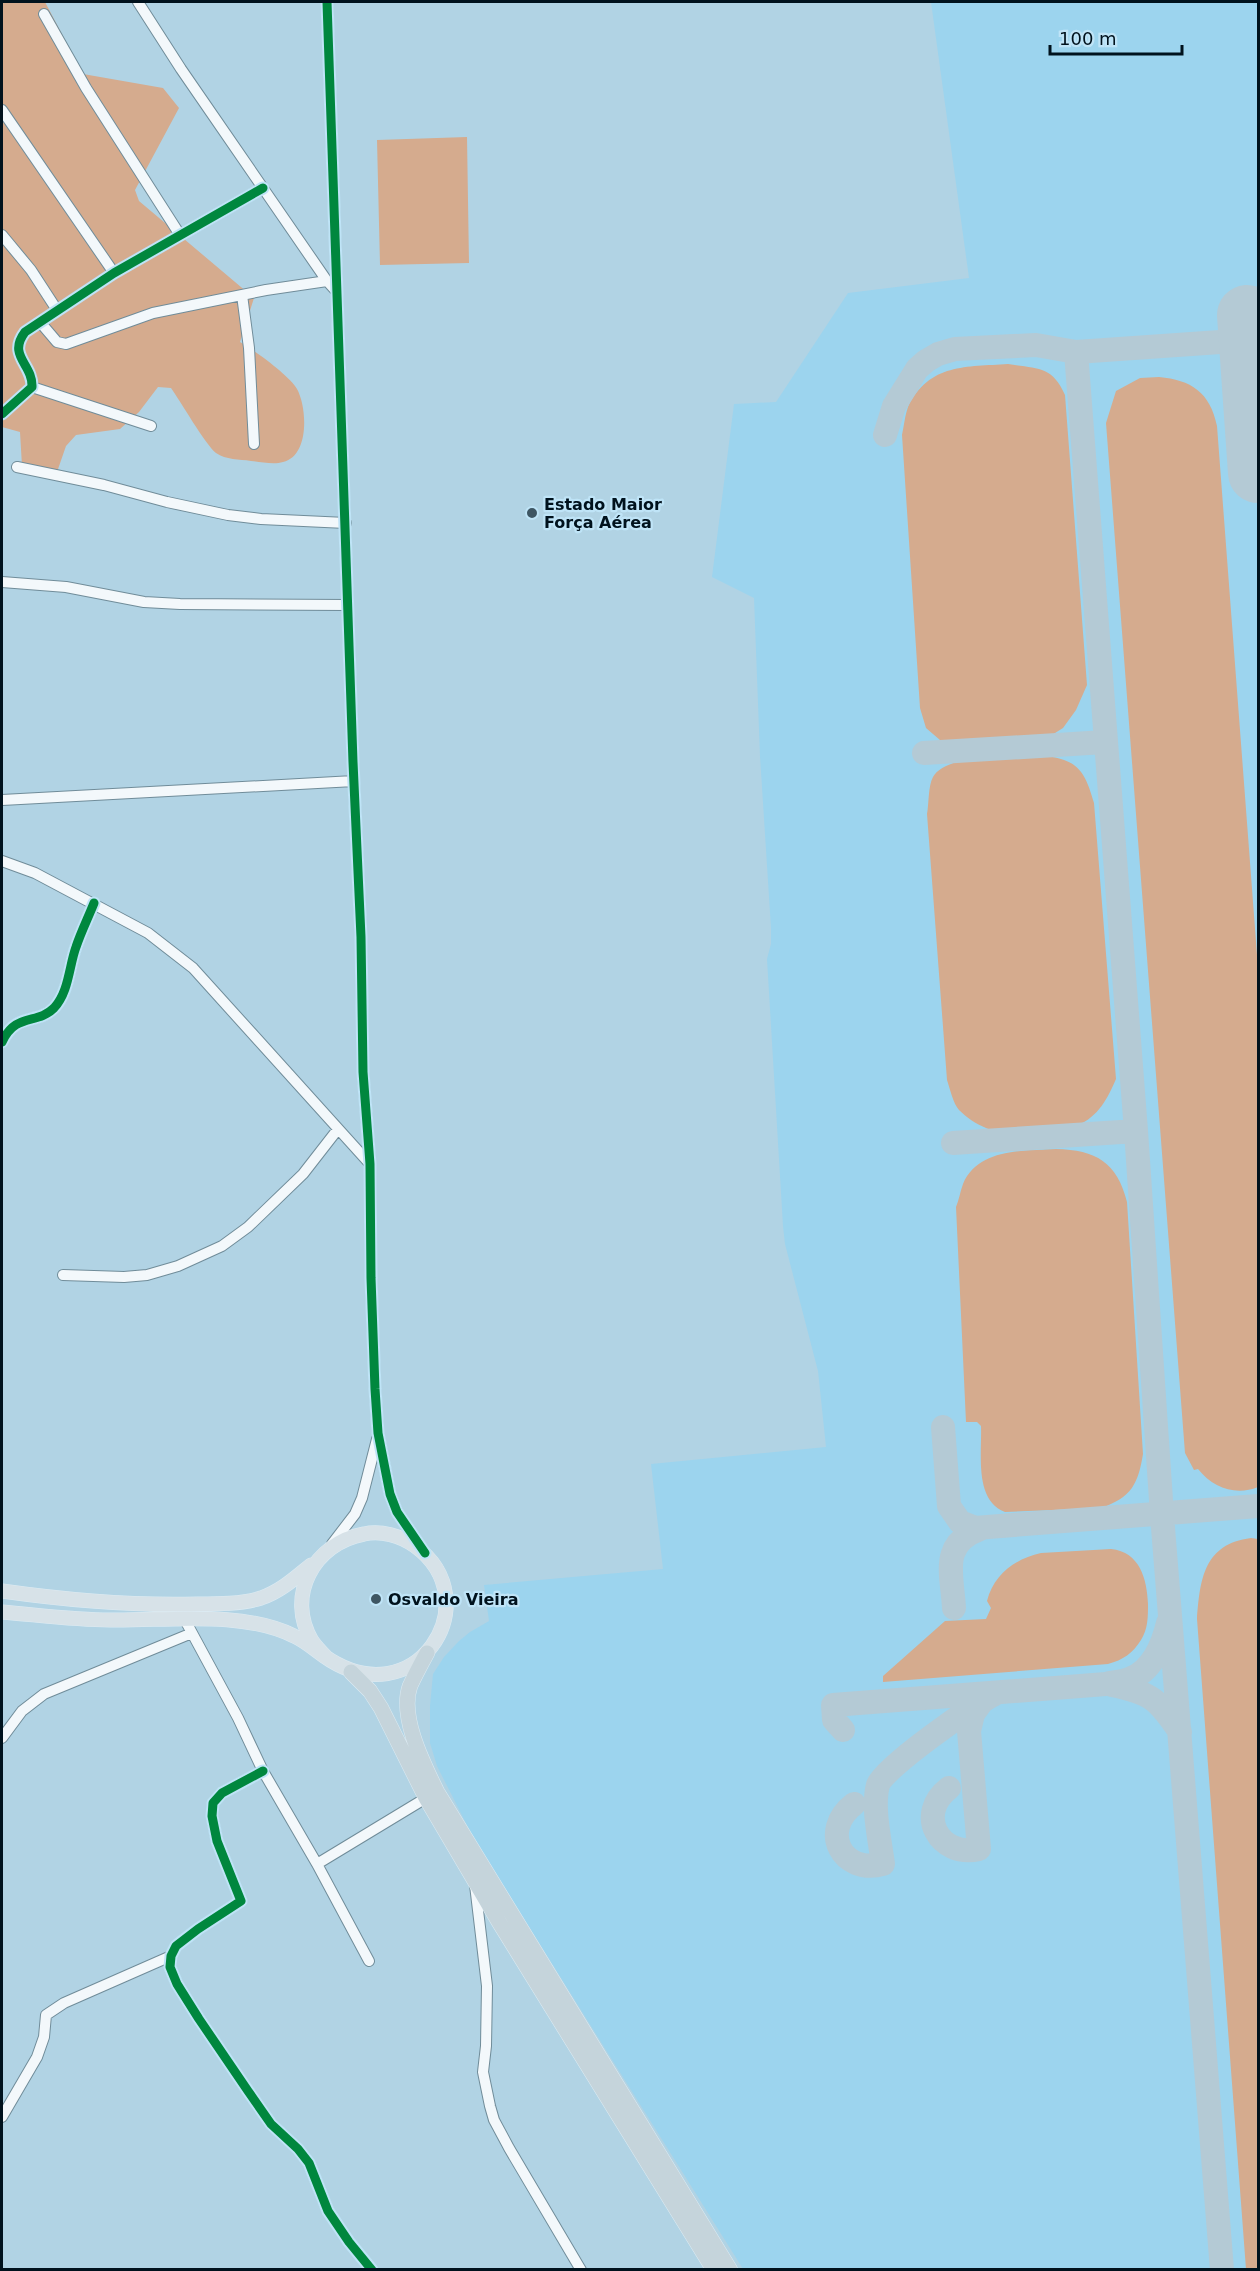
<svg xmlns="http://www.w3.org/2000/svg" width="1260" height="2271" font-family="'DejaVu Sans',sans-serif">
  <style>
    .built { fill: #9cd4ee }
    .green { fill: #d5ab8e }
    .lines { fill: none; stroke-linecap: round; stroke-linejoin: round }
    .taxiway { stroke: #b4cad5; stroke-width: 24 }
    .runway { stroke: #b4cad5; stroke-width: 60 }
    .minor-casing { stroke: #708c99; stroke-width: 12 }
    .major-casing { stroke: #dcebf3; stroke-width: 15 }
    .highway-casing { stroke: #dcebf3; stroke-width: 16 }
    .minor { stroke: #f3f8fb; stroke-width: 10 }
    .major { stroke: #d7e2e8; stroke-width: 14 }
    .highway { stroke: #c5d4db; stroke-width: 15 }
    .cycleway-casing { stroke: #bfe4f7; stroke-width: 13 }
    .cycleway { stroke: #00873e; stroke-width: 9 }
    .poi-dot { fill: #3e5663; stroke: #bfe4f7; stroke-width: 2 }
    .labels { text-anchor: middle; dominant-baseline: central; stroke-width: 4.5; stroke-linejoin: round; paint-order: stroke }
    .poi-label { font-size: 16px; font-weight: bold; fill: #00121d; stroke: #bfe4f7; text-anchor: start }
  </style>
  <rect width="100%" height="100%" fill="#b1d3e4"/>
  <path class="built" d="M931,2H1258V2269H743L474,1839L437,1766L430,1743V1706L433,1674L444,1657L459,1641L470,1632L489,1621L484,1585L663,1569L651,1464L826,1447L818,1371L785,1244L783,1226L767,959L771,944V928L760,756L754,598L712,577L734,404L776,402L848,293L969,278Z"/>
  <path class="green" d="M2,2H45L83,74L163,88L179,108L135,190L139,201L254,298L240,342C254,350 290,376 297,389C307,407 310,456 283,462C274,465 261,462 251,461C239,459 226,460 216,453C205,444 181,402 171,388L158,387L139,412L120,429L76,435L66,446L57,472L22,466L20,432L2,427Z
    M467,137L469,263L380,265L377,140Z
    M1008,364C1037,369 1052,365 1065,395L1087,685L1076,710L1063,728L1047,738L959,745L940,740L926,728L920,708L902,435C904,426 905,415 908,407C929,363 967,367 1008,364Z
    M1159,377C1191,380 1210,392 1217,426L1258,968V1487C1236,1496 1213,1488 1198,1469L1194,1470L1185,1453L1106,423L1116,391L1140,378Z
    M1045,756C1079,760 1085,772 1094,803L1116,1079C1108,1098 1098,1117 1078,1125C1063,1132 1001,1135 986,1128C976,1124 966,1117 959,1110C953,1103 950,1089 947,1080L927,814C929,804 928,786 933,777C947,752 1018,757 1045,756Z
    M1056,1149C1096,1150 1117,1162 1127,1202L1143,1454C1138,1484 1132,1497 1101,1508L1005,1512C974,1500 982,1454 981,1426L977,1422H966L956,1207C959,1200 960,1192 963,1184C978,1148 1024,1151 1056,1149Z
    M1251,1538L1258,1539V2270L1246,2269L1197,1619C1200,1579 1204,1544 1251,1538Z
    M1111,1549C1140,1552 1147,1579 1148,1604C1148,1617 1148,1629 1141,1640C1133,1653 1123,1660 1108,1664L883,1682V1676L945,1621L986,1619L991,1608L987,1601C994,1574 1015,1559 1041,1553Z"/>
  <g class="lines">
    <path class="taxiway" d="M1076,352L1136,1131L1162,1515L1222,2270
      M885,435L894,406L917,369L926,361L938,354L955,349L1036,345L1076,352L1249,340
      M924,753L1105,742
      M953,1143L1136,1131
      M943,1427L949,1506L960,1522L975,1528L1258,1506
      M954,1608C952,1573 940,1544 980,1529
      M1112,1685C1151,1693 1158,1699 1180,1732
      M843,1730L834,1720L833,1705L1106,1684C1113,1682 1122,1682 1129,1679C1152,1672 1163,1644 1168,1623
      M949,1788C915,1814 939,1858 979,1849L969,1731L973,1714L981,1703
      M854,1804C819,1831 842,1875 883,1864C880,1841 872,1807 878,1785C882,1769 976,1703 995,1694"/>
    <path class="runway" d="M1247,315L1258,473"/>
    <g class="minor-casing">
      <path id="minor" d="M138,2L181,69L327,281L337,292
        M327,2L353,762L361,937L363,1072L370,1164L371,1278L375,1389L378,1433L390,1494L397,1512L423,1550
        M44,14L86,88L180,235
        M2,110L114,273
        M2,235L31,270L57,310
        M242,295L249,348L254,444
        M40,322L57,342L66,344L153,313L266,290L327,281
        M32,387L151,426
        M2,414L32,387C33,364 7,356 25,332L114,273L263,188
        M17,467L104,485L167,502L228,515L261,519L346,523
        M2,582L66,587L144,602L180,604L348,605
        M2,800L354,781
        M2,861L35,873L148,933L193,968L370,1164
        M2,1042C16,1012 37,1025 54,1008C69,992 69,966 76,947C81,932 88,918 94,903
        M63,1275L124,1277L147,1275L178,1266L222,1246L248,1227L303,1174L338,1129
        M332,1544L355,1514L362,1498L377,1439
        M185,1620L238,1718L263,1771L317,1864L369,1961
        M2,1738L22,1711L44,1694L192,1633
        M263,1771L222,1793L213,1803L212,1816L217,1841L241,1901L198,1929L176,1946L171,1956L170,1967L177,1984L199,2019L248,2091L271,2124L298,2149L309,2163L328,2211L349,2242L372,2270
        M317,1864L426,1798
        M475,1885L487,1986L486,2046L483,2072L490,2106L494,2120L509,2148L581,2270
        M2,2117L37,2057L44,2037L46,2015L64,2003L171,1956"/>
    </g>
    <g class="major-casing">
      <path id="major" d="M2,1591C66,1600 132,1606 198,1604C218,1604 242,1604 261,1598C281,1591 295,1578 311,1565
        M2,1612C38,1615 74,1620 110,1620C167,1621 242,1610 294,1636C305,1641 314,1649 324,1656C415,1720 491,1601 415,1546C401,1536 381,1530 364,1534C314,1543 285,1596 312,1641C316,1647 322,1653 327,1658"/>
    </g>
    <g class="highway-casing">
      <path id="highway" d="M427,1653C421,1664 415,1675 410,1686C399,1717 424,1765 437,1792L730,2270
        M351,1672L370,1691L381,1708L426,1798L499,1922L714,2270"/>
    </g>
    <use href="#minor" class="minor"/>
    <use href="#major" class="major"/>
    <use href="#highway" class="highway"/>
    <g class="cycleway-casing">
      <path id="cycleway" d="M327,2L353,762L361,937L363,1072L370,1164L371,1278L375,1389L378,1433L390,1494L397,1512L425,1553
        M2,414L32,387C33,364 7,356 25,332L114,273L263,188
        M2,1042C16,1012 37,1025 54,1008C69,992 69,966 76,947C81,932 88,918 94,903
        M263,1771L222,1793L213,1803L212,1816L217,1841L241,1901L198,1929L176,1946L171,1956L170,1967L177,1984L199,2019L248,2091L271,2124L298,2149L309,2163L328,2211L349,2242L372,2270"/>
    </g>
    <use href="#cycleway" class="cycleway"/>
  </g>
  <g class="poi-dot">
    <circle cx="532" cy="513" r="6"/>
    <circle cx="376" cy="1599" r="6"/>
  </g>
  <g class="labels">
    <g class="poi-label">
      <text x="544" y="504">Estado Maior<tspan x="544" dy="18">Força Aérea</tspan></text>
      <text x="388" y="1599">Osvaldo Vieira</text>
    </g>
  </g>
  <rect width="1260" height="2271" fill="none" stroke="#00121d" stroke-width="6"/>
  <path d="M1050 45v9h132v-9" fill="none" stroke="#00121d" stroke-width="3"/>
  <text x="1059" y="45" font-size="18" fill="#00121d" stroke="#bfe4f7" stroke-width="4.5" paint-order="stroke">100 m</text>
</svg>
